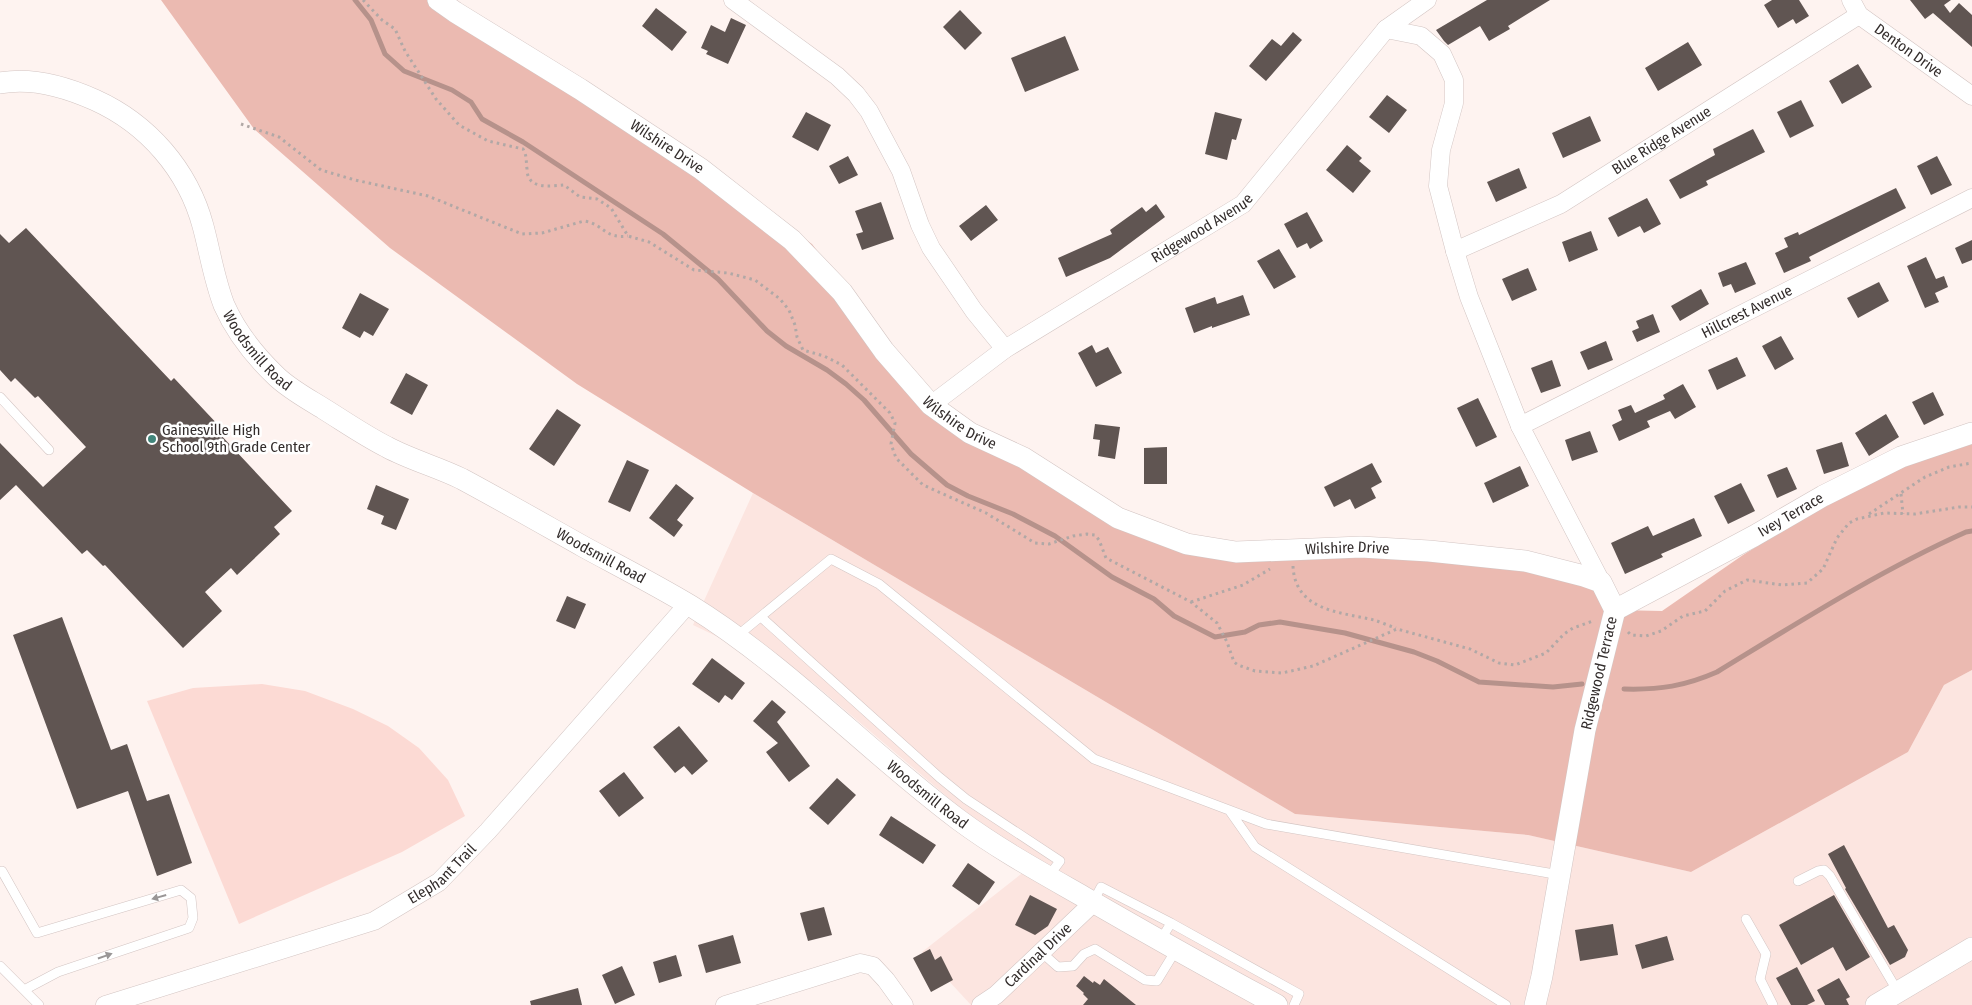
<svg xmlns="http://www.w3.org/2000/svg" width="1972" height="1005" font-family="'Fira Sans Condensed',sans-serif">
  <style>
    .built { fill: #fce5e0 }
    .green { fill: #fcdad4 }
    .forest { fill: #ebbab1 }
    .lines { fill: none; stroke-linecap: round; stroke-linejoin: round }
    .stream { stroke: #b6928b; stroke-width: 5 }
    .building { fill: #605552 }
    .service-casing { stroke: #d3c5c3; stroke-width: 10 }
    .minor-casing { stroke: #d3c5c3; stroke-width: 19 }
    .tertiary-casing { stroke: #d3c5c3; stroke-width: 22 }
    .path { stroke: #b1a8a6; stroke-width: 3; stroke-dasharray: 2.5 4; stroke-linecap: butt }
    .service { stroke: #fff; stroke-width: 9 }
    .minor { stroke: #fff; stroke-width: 18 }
    .tertiary { stroke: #fff; stroke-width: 21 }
    .oneway { fill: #999696 }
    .poi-dot { fill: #41857a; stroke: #fff; stroke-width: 2 }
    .labels { text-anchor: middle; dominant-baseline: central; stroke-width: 5; stroke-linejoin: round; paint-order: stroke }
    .street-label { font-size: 15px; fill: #332d2c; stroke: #fff }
    .poi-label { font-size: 15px; fill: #332d2c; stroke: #fff; text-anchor: start }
  </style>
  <rect width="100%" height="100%" fill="#fef3f0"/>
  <path class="built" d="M753,493L1295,814L1528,835L1691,872L1908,752L1944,685L1972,670V1005H971L922,952L1030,867L812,682L693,625Z"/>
  <path class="green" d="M262,684L305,691L353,709L388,726L419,748L448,780L465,816L402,852L239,924L147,701L193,688Z"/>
  <path class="forest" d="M161,0H444L757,205L812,244L925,395L1189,548L1292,546L1584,576L1615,610L1662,611L1743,555L1901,457L1972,433V670L1944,685L1908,752L1691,872L1528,835L1295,814L753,493L577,384L390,248L254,129Z"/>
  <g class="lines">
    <path class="stream" d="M355,0L371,20L385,54L404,71L452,90L471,102L482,119L523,142L663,234L718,279L767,331L786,346L827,370L846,384L864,400L911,454L947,485L968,496L1013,514L1055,536L1112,577L1154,599L1174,616L1215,637L1245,632L1259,625L1280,622L1345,633L1414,652L1437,661L1479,682L1553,687L1582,684
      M1624,689C1660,690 1685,686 1717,672C1799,622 1879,571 1966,532L1972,531"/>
  </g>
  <path class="building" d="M1487,0H1550L1508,26L1510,29L1489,41L1480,26L1448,45L1444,41L1436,30Z
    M1772,0H1799L1809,16L1796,24L1793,19L1778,28L1764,5Z
    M1910,0H1951L1944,5L1950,13L1959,3L1972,15V47L1933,13L1925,19Z
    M656,8L687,32L672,51L642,26Z
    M960,10L982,33L965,50L943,27Z
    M731,18L746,25L728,64L706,54L708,51L701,48L711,25L725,32Z
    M1293,32L1302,40L1266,81L1249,66L1272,39L1281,46Z
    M1065,36L1079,70L1025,92L1011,58Z
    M1688,42L1702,65L1658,91L1645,68Z
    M1858,64L1872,87L1842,104L1829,81Z
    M1387,95L1407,110L1389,133L1369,117Z
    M1801,100L1814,126L1790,138L1777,112Z
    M806,112L831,125L818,151L792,137Z
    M1215,112L1242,119L1236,140L1232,139L1227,160L1205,154Z
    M1590,116L1601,141L1563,158L1552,133Z
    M1753,129L1765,152L1706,181L1708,185L1680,199L1669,180L1715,155L1713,149Z
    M1347,145L1362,158L1359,161L1371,171L1353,193L1326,170Z
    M848,156L858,175L839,184L829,166Z
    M1937,156L1952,185L1931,195L1917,166Z
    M1519,168L1527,188L1496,202L1487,182Z
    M1896,188L1906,208L1809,257L1811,261L1784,273L1775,253L1788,247L1784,238L1798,232L1799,235Z
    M1647,198L1661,224L1644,233L1640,226L1618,237L1608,218Z
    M881,202L894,239L862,250L856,234L863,232L855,211Z
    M1156,204L1165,217L1110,258L1066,277L1058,258L1112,234L1110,230L1142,207L1146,212Z
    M986,205L998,220L971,241L959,226Z
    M1307,212L1323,241L1310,249L1307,243L1297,248L1284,224Z
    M26,228L171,381L174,378L221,428L218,432L292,511L274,527L280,534L237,575L231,568L205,592L222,611L183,648L105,565L103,566L87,550L82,554L16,485L0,500V443L43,487L86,447L38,396L35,398L15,378L11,382L0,370V234L9,243Z
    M1591,231L1598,250L1569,262L1562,242Z
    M1972,240V260L1962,264L1955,248Z
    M1279,249L1296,277L1274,289L1257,261Z
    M1926,257L1936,279L1944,276L1948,287L1935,293L1939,302L1925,308L1907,266Z
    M1746,262L1756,284L1735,293L1731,284L1723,287L1718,273Z
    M1528,268L1537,290L1512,301L1502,279Z
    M1879,282L1889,301L1858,318L1847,298Z
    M1701,289L1709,304L1680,321L1671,306Z
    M360,293L389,309L373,336L364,331L360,338L342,328Z
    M1243,295L1250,315L1212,328V326L1194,333L1185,308L1215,297L1217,304Z
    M1653,314L1660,332L1637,342L1632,331L1639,328L1636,321Z
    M1781,336L1794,359L1775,370L1762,346Z
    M1606,341L1613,360L1588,370L1580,352Z
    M1092,345L1096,353L1108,347L1122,373L1096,387L1078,353Z
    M1737,357L1746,376L1717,390L1708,370Z
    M1552,360L1561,386L1541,393L1531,368Z
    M406,373L428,385L412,415L390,403Z
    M1683,384L1696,407L1675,419L1670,411L1647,421L1650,427L1619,441L1612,425L1622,420L1618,410L1631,405L1635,413L1665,399L1663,395Z
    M1933,392L1944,415L1924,425L1912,402Z
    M1478,398L1497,437L1476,447L1457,408Z
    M557,409L581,425L554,466L529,449Z
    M1886,414L1899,437L1869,456L1855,433Z
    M1095,424L1120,427L1115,459L1098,456L1100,440L1093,439Z
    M1590,431L1598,452L1572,461L1565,440Z
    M1842,442L1849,466L1824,474L1816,450Z
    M1167,447V484H1144V448Z
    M627,460L649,470L630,512L608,502Z
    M1372,463L1382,482L1371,488L1376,498L1355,509L1350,499L1334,507L1324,487Z
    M1520,466L1529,486L1493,503L1484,483Z
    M1787,467L1797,489L1777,498L1767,475Z
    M1741,483L1755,511L1728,524L1714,496Z
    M676,484L694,498L677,520L683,525L674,537L649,518Z
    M376,485L409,499L396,530L381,524L384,516L367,509Z
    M1694,518L1702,536L1661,554L1663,557L1625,574L1611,543L1648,526L1653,536Z
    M567,596L586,604L575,629L556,621Z
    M62,617L111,750L127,744L147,801L169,794L192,863L157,876L128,791L77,809L13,635Z
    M712,658L745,683L732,700L725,695L719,703L692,684Z
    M772,700L786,712L777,722L810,766L789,782L766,752L778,743L753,721Z
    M679,726L708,761L692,775L684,766L675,773L653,747Z
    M624,772L644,798L619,817L599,791Z
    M837,778L856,795L828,825L809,808Z
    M891,816L936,845L923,864L879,835Z
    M1844,845L1888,928L1894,925L1908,950L1905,957L1890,965L1845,889L1846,888L1828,854Z
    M968,863L995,882L979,905L952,886Z
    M1030,895L1057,909L1048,926L1035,935L1015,925Z
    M1834,895L1870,957L1846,971L1833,947L1801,965L1779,925Z
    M824,907L832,935L808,941L800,913Z
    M1613,924L1618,955L1580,961L1575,930Z
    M733,935L741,963L706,973L698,945Z
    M1667,936L1674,960L1642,969L1635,945Z
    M930,949L935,960L941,956L953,980L931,992L913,958Z
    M676,955L682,976L659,983L653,962Z
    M622,966L635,995L615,1004L602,975Z
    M1797,967L1815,1001L1807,1005H1791L1776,978Z
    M1084,976L1093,983L1094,981L1100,985L1104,979L1136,1005H1083L1088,999L1083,994L1084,993L1076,986Z
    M1839,978L1850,997L1846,999L1849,1005H1825L1817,990Z
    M578,988L582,1005H531L530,1001Z"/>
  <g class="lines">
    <g class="service-casing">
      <path id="service" d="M0,397L49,450
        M761,617L939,777L966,799L1060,861L1048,877
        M737,636L831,559L879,584L1094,759L1266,824L1560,875
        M1229,810L1255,847L1506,1005
        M2,871L37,933L181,890L191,898L193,918L189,928L58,972L24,990
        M1798,881L1818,871L1824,870L1830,876L1898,992
        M1093,902L1101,887L1171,923L1160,941
        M1746,919L1766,954L1760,979L1773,1005
        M1171,923L1299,994L1294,1005
        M1041,952L1058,967L1073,966L1084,954L1095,949L1145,980L1157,981L1176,950
        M0,966L39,1005"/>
    </g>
    <g class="minor-casing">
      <g id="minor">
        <path d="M733,0L837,76L856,94L869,111L901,171L920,225L931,248L974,311L1005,349"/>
        <path id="s1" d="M1851,0L1859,15L1972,96"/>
        <path d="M1386,29L1421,36L1442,54L1454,80V103L1441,150L1438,186L1455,251L1469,297L1520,426L1601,582"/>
        <path id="s2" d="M1455,251L1561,204L1859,15"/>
        <path id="s3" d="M931,405L1005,349L1243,204L1386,29L1427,0"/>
        <path id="s4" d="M1520,426L1972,198"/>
        <path id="s5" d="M105,1005L374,921L439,882L488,831L688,604"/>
        <path d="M725,1005L860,963L873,966L886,980L904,1005"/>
        <path id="s6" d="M981,1005L996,995L1093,903"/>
      </g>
    </g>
    <g class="tertiary-casing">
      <g id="tertiary">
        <path id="s7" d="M438,0L455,12L580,89L701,169L792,240L842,292L884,351L931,405L970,433L1024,458L1118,518L1187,544L1236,552L1361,547L1429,551L1525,561L1584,576L1601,582L1615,610L1585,730L1542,976L1535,1005"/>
        <path id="s8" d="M0,83C32,77 66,87 95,100C148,124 188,170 203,226C210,252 214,279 224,305C236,332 256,357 277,377C291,390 308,399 324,409C345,422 365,436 387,447C411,460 438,467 462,479C503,501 543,524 584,547C619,566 656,585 691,606C789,667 867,751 959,820C998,849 1042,873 1084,897C1148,934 1212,970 1277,1005"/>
        <path id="s9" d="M1615,610L1754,536L1823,496L1901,457L1972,433"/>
        <path d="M1876,1005L1972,948"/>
      </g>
    </g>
    <path class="path" d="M363,0L382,20L395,29L405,51L436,99L459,125L488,141L523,149C527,155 526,162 527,169C527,190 550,186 564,185L580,197L597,199L611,208L628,236L649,242L694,270L728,273L755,280L780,299L789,310L795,325L797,337L803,350L824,356L842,365L890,413L895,423L891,444L896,458L923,485L986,513L1035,543L1049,544L1073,536L1087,534L1095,535L1099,540L1106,558L1191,602L1217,623L1227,642L1234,662L1238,665L1255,671L1282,673L1313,666L1397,629L1470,649L1499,663L1515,665L1546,653L1564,634L1573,628L1593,621
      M241,124L279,137L321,170L355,180L428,196L522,234L542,233L584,221C604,224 604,239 628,236
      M1901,494L1903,514
      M1869,514L1925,477L1949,467L1972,463
      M1293,566C1295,611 1340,612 1374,620C1381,622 1389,626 1396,628
      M1191,602L1243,585L1270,569
      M1628,632L1631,635L1646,636L1661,631L1683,616L1705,611L1725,591L1747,580L1782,585L1807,583L1823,569L1837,538L1849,523L1857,519L1884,513L1915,514L1959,507H1972"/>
    <use href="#service" class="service"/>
    <use href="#minor" class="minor"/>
    <use href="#tertiary" class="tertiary"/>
  </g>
  <defs><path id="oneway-solid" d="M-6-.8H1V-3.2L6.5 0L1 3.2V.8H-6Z" transform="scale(1.25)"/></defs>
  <g class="oneway">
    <use href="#oneway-solid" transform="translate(159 897) rotate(164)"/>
    <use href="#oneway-solid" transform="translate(105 956) rotate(-19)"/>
  </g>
  <circle class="poi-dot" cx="152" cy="439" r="5"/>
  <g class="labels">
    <g class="street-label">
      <text stroke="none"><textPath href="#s1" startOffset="78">Denton Drive</textPath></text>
      <text stroke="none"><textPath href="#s2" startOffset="235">Blue Ridge Avenue</textPath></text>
      <text stroke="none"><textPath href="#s7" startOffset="272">Wilshire Drive</textPath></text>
      <text stroke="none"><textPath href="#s3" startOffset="324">Ridgewood Avenue</textPath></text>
      <text stroke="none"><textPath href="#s4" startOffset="254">Hillcrest Avenue</textPath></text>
      <text stroke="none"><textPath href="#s8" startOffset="408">Woodsmill Road</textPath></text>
      <text stroke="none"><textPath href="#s7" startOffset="678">Wilshire Drive</textPath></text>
      <text stroke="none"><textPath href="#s9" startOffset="200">Ivey Terrace</textPath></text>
      <text stroke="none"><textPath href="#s7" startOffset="1098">Wilshire Drive</textPath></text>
      <text stroke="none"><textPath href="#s8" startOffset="812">Woodsmill Road</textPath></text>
      <text transform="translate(1599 673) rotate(-77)">Ridgewood Terrace</text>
      <text stroke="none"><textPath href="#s8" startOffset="1218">Woodsmill Road</textPath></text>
      <text stroke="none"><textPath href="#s5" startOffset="365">Elephant Trail</textPath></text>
      <text stroke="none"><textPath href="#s6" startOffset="76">Cardinal Drive</textPath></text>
    </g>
    <g class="poi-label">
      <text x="162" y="430">Gainesville High<tspan x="162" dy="17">School 9th Grade Center</tspan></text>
    </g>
  </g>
</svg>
